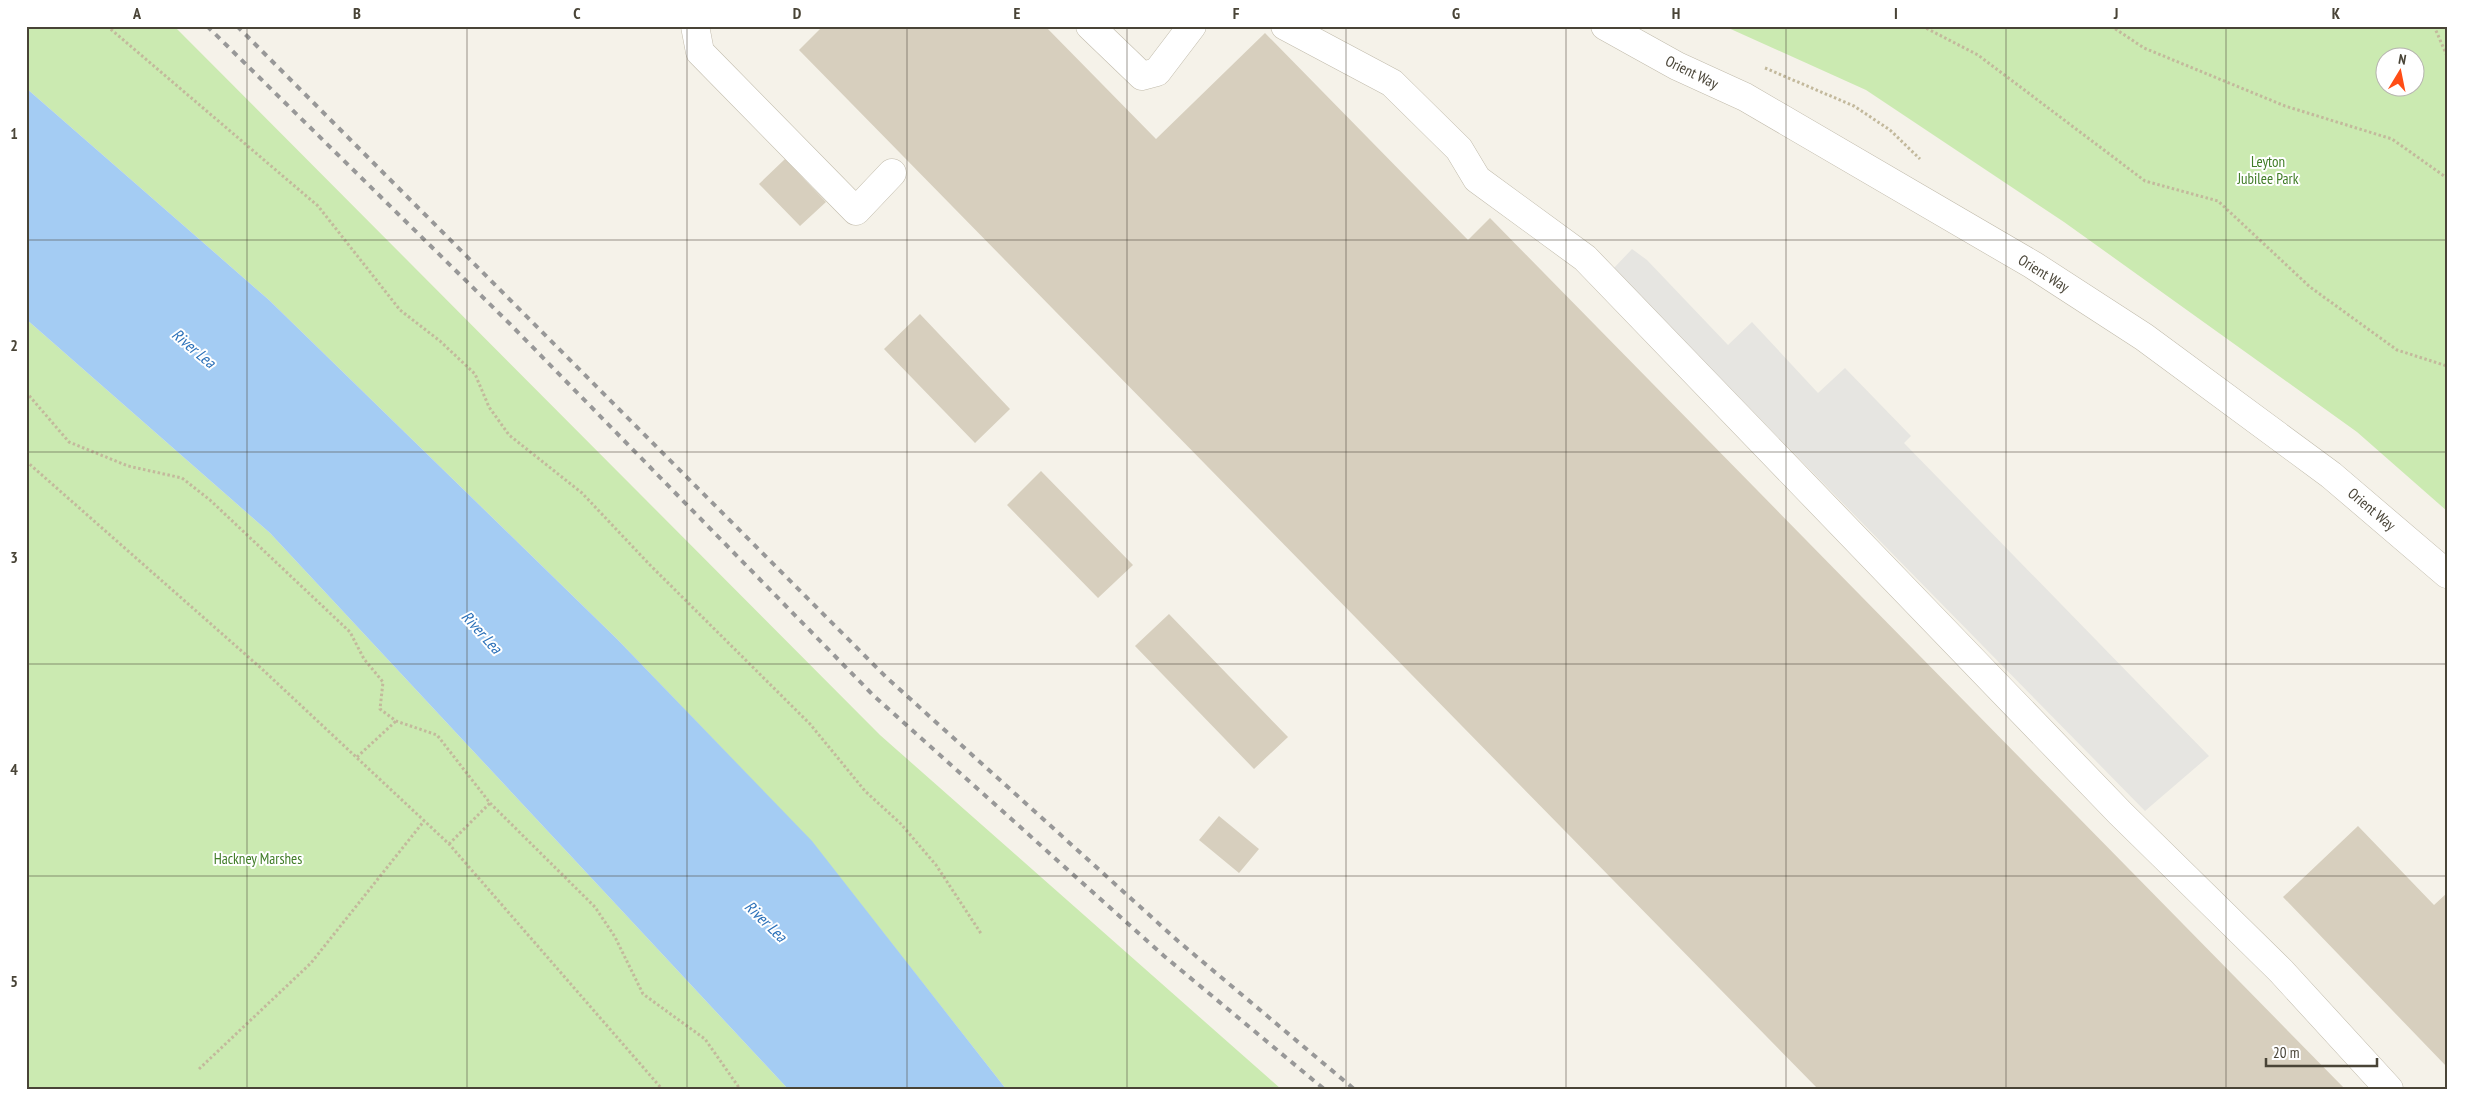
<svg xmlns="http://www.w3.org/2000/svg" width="2473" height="1115" font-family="'PT Sans Narrow',sans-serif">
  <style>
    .green { fill: #cbeab1; fill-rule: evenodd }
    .parking { fill: #e6e5e1 }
    .water { fill: #a4ccf3 }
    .building { fill: #d7cfbe }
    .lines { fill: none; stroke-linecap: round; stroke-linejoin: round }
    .minor-casing { stroke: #c1bbab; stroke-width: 29 }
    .path { stroke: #c3b99c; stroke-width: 3; stroke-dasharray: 2.5 2.5; stroke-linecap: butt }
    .minor { stroke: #fff; stroke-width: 28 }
    .rail { stroke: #989898; stroke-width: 4; stroke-dasharray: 6 6; stroke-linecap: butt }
    .grid { fill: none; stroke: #494437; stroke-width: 1; stroke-opacity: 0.55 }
    .labels { text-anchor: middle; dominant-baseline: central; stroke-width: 4; stroke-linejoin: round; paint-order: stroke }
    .street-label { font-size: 15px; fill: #494437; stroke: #fff }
    .park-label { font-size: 15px; fill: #417d28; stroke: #fff }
    .water-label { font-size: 16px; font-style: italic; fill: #2c71b9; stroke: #fff }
    .neatline { fill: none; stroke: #494437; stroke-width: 2 }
    .grid-label { font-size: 16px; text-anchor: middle; font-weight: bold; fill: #494437 }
  </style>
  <rect width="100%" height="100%" fill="#f5f2e9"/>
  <path class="green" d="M26,26H174L880,735L1281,1089H1006L812,842L617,639L269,300L26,88Z
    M1724,26H2447V511L2357,432L2064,222L1866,90ZM2386,58H2416V88H2386Z
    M26,319L270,533L788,1089H26Z"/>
  <path class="parking" d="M1632,249L1647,260L1728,345L1752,322L1818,393L1845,368L1911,436L1904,443L2209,756L2145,811L1613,269Z"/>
  <path class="water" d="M26,88L269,300L617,639L812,841L1006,1089H788L270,533L26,319Z"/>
  <path class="building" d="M823,26H1045L1156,139L1265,33L1468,240L1490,218L2345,1089H1818L799,50Z
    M785,159L826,202L800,226L759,184Z
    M920,314L1010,409L975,443L884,349Z
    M1041,471L1133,565L1098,598L1007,505Z
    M1169,614L1288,737L1254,769L1135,646Z
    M1219,816L1259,849L1239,873L1199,840Z
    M2358,826L2434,905L2447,893V1067L2283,897Z"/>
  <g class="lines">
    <g class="minor-casing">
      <path id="minor" d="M695,26L700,52L856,211L892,173
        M1090,26L1142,76L1157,72L1192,26
        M1285,26L1392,83L1459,149L1477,179L1585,258L2120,813L2281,971L2389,1089
        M1605,26L1677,66L1745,97L2033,265L2144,337L2331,475L2447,574"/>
    </g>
    <path class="path" d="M107,26L318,206L400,310L440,341L475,374L489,407L509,435L582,493L649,564L810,724L865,791L901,824L936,865L982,935
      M1922,26L1978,55L2145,181L2218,201L2310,287L2397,350L2447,366
      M2111,26L2144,48L2285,106L2392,139L2447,178
      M2434,26L2447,56
      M1765,68L1854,106L1890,130L1920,159
      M26,392L69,442L128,466L182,478L210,500L350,632L364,659L383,682L380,709L396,721L437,735L490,803L595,907L615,937L643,994L705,1039L740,1089
      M26,461L262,669L449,844L662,1089
      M357,757L396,721
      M449,844L490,803
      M199,1069L311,963L424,821"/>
    <use href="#minor" class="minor"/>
    <path class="rail" d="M207,26L510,324L873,695L1164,956L1324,1089
      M237,26L886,677L1178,941L1354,1089"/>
  </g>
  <path class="grid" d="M247,26V1089M467,26V1089M687,26V1089M907,26V1089M1127,26V1089M1346,26V1089M1566,26V1089M1786,26V1089M2006,26V1089M2226,26V1089M26,240H2447M26,452H2447M26,664H2447M26,876H2447"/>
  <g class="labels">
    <g class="street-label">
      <text transform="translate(1692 72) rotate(26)">Orient Way</text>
      <text transform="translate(2044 273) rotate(32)">Orient Way</text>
      <text transform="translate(2372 509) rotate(40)">Orient Way</text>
    </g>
    <g class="park-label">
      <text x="2268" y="161">Leyton<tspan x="2268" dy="17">Jubilee Park</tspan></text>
      <text x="258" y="858">Hackney Marshes</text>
    </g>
    <g class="water-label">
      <text transform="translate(194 348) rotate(40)">River Lea</text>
      <text transform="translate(482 632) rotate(48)">River Lea</text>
      <text transform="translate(766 921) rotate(44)">River Lea</text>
    </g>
  </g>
  <rect width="2473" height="1115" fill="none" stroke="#ffffff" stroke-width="55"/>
  <g transform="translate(2400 72) rotate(10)"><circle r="24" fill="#ffffff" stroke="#b6b4af"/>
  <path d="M0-4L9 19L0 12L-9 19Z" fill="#ff4d16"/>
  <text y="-8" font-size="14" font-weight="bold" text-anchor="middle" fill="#494437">N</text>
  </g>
  <path d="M2266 1058v8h111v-8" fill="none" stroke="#494437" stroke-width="2.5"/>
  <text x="2273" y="1058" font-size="15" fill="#494437" stroke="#ffffff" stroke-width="4" paint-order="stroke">20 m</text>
  <rect x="28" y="28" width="2418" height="1060" class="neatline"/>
  <g class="grid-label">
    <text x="137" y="19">A</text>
    <text x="357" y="19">B</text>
    <text x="577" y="19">C</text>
    <text x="797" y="19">D</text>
    <text x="1017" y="19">E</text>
    <text x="1236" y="19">F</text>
    <text x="1456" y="19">G</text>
    <text x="1676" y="19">H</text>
    <text x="1896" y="19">I</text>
    <text x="2116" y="19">J</text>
    <text x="2336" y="19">K</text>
    <text x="14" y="139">1</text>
    <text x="14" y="351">2</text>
    <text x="14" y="563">3</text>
    <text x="14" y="775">4</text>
    <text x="14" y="987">5</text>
  </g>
</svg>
